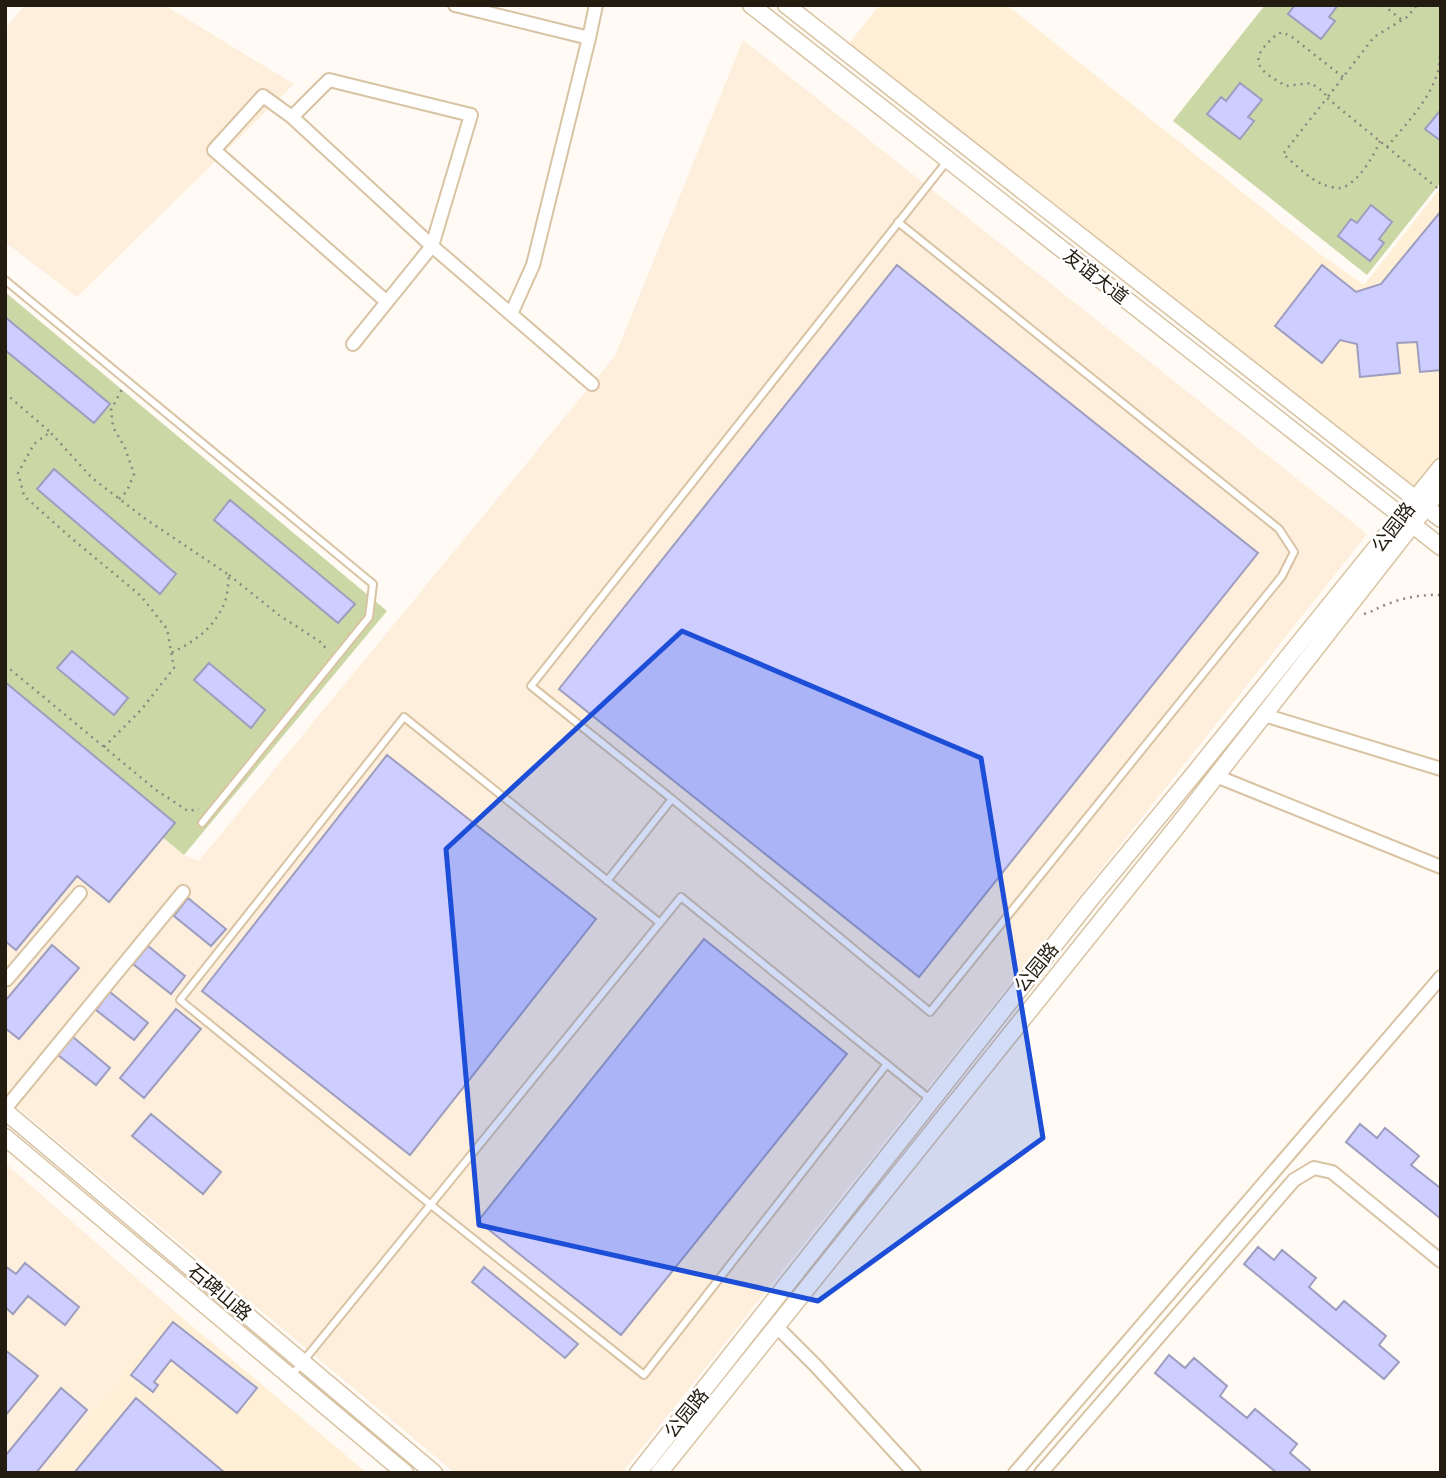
<svg xmlns="http://www.w3.org/2000/svg" width="1446" height="1478" font-family="Manrope,'Noto Sans SC',sans-serif">
  <style>
    .built { fill: #ffefd7 }
    .industrial { fill: #feeedc }
    .green { fill: #cbd7a5 }
    .building { fill: #cecdff; stroke: #9d9dbf; stroke-width: 2 }
    .lines { fill: none; stroke-linecap: round; stroke-linejoin: round }
    .lane-casing { stroke: #d8c3a3; stroke-width: 10 }
    .street-casing { stroke: #d8c3a3; stroke-width: 16 }
    .secondary-casing { stroke: #d8c3a3; stroke-width: 19 }
    .path { stroke: #8e887f; stroke-width: 2.5; stroke-dasharray: 2 5; stroke-linecap: butt }
    .lane { stroke: #fff; stroke-width: 6 }
    .street { stroke: #fff; stroke-width: 12 }
    .secondary { stroke: #fff; stroke-width: 16 }
    .marked { fill: #1d4ed8; fill-opacity: 0.2; stroke: #1d4ed8; stroke-width: 5; stroke-linejoin: round }
    .labels { text-anchor: middle; dominant-baseline: central; stroke-width: 5; stroke-linejoin: round; paint-order: stroke }
    .street-label { font-size: 19px; fill: #241c10; stroke: #fff }
  </style>
  <rect width="100%" height="100%" fill="#fffaf4"/>
  <path class="built" d="M880,5H1007L1320,254L1364,285L1441,187V463L1417,494L846,47Z
    M173,1310L367,1473H43Z"/>
  <path class="industrial" d="M25,5H164L294,84L77,297L5,242V29Z
    M743,40L1367,534L622,1473H455L5,1097V706L184,855L199,861L615,356Z
    M5,1163L173,1310L43,1473H5Z"/>
  <path class="green" d="M1265,5H1441V182L1367,275L1173,121Z
    M5,292L387,611L184,855L5,706Z"/>
  <path class="building" d="M1295,5H1338L1329,17L1335,21L1321,39L1288,14Z
    M1240,83L1262,100L1248,117L1254,121L1240,139L1207,114L1221,97L1226,101Z
    M1439,112L1441,114V141L1425,129Z
    M1371,205L1392,222L1379,239L1384,243L1370,261L1338,236L1351,219L1357,223Z
    M1441,211V370L1420,372L1417,342L1397,343L1400,373L1360,377L1357,344L1340,340L1322,363L1275,326L1322,265L1356,292L1381,284Z
    M897,265L1258,553L919,977L559,689Z
    M5,317L110,404L94,423L5,350Z
    M54,469L176,574L160,594L37,489Z
    M230,500L355,604L338,623L214,520Z
    M72,651L128,698L114,715L57,668Z
    M209,663L265,710L251,728L194,680Z
    M5,682L175,823L109,902L77,876L16,950L5,941Z
    M387,755L596,919L410,1155L202,991Z
    M188,898L226,929L211,946L174,916Z
    M704,939L847,1054L621,1335L478,1221Z
    M52,945L79,968L19,1039L5,1028V1001Z
    M148,946L185,976L171,994L133,964Z
    M110,992L148,1023L134,1040L96,1010Z
    M176,1009L201,1029L144,1098L120,1078Z
    M73,1037L110,1068L96,1085L58,1055Z
    M151,1114L221,1172L203,1194L132,1136Z
    M1360,1124L1377,1138L1385,1128L1419,1156L1411,1165L1439,1187L1441,1185V1219L1346,1142Z
    M1258,1247L1274,1260L1282,1250L1316,1278L1309,1287L1336,1310L1344,1301L1386,1336L1379,1345L1399,1362L1384,1379L1244,1264Z
    M25,1263L79,1307L65,1325L28,1296L13,1314L5,1307V1266L16,1274Z
    M484,1267L578,1344L565,1358L472,1282Z
    M173,1322L257,1388L237,1413L171,1360L154,1382L158,1385L153,1392L131,1375Z
    M5,1350L38,1376L5,1416Z
    M1169,1355L1185,1368L1194,1358L1227,1386L1220,1396L1247,1418L1255,1409L1297,1444L1290,1453L1310,1470L1308,1473H1277L1155,1373Z
    M61,1388L87,1410L36,1473H5V1456Z
    M136,1398L225,1473H74Z"/>
  <g class="lines">
    <g class="lane-casing">
      <path id="lane" d="M5,280L373,584L369,617L202,823
        M672,799L930,1012L1282,576L1294,552L1279,529L898,222
        M607,881L672,799L531,686L948,160
        M660,923L404,717L180,1000L431,1205L644,1375L887,1064
        M292,1375L681,897L931,1100"/>
    </g>
    <g class="street-casing">
      <path id="street" d="M455,5L589,38L533,265L511,314
        M589,38L596,5
        M292,117L432,246L592,384
        M353,344L432,246L471,115L329,80L292,117L263,96L214,150L387,302
        M1264,715L1441,769
        M1216,776L1441,867
        M5,978L7,979L80,893
        M5,1109L183,892
        M777,1327L816,1366L914,1473
        M1015,1473L1441,977
        M1041,1473L1294,1180L1314,1168L1332,1172L1441,1261"/>
    </g>
    <g class="secondary-casing">
      <path id="secondary" d="M751,5L1441,547
        M786,5L1441,519
        M5,1111L434,1473
        M5,1137L405,1473
        M638,1473L1089,901L1193,775L1441,467
        M659,1473L1178,825L1441,488"/>
    </g>
    <path class="path" d="M1383,5L1402,20
      M1343,77L1292,37L1282,32C1274,36 1270,40 1264,47C1248,67 1270,76 1286,86L1311,83L1324,92L1327,98L1374,37L1407,17L1417,5
      M1380,141C1374,156 1357,185 1340,188C1337,189 1328,186 1324,185C1309,179 1295,164 1283,154L1327,98L1441,191
      M1387,147C1405,125 1430,100 1438,71C1440,64 1439,56 1441,48
      M5,393L50,432
      M119,499L127,491L134,474L125,448L113,427L111,410L122,389
      M229,575L279,615L322,643L328,652
      M1364,614C1372,612 1377,608 1385,605C1402,598 1422,594 1441,595
      M5,665L156,790L188,811L199,809
      M104,747L141,710L174,668L167,629L141,596L70,537L24,496L18,473L34,444L50,432L92,478L147,520L229,575C228,584 228,595 224,604C214,628 194,642 171,653"/>
    <use href="#lane" class="lane"/>
    <use href="#street" class="street"/>
    <use href="#secondary" class="secondary"/>
  </g>
  <path class="marked" d="M682,631L981,758L1043,1138L818,1301L479,1225L446,849Z"/>
  <g class="labels">
    <g class="street-label">
      <text transform="translate(1096 276) rotate(38)">友谊大道</text>
      <text transform="translate(1393 527) rotate(-52)">公园路</text>
      <text transform="translate(1036 967) rotate(-51)">公园路</text>
      <text transform="translate(220 1292) rotate(40)">石碑山路</text>
      <text transform="translate(686 1413) rotate(-51)">公园路</text>
    </g>
  </g>
  <rect width="1446" height="1478" fill="none" stroke="#241c10" stroke-width="14"/>
</svg>
